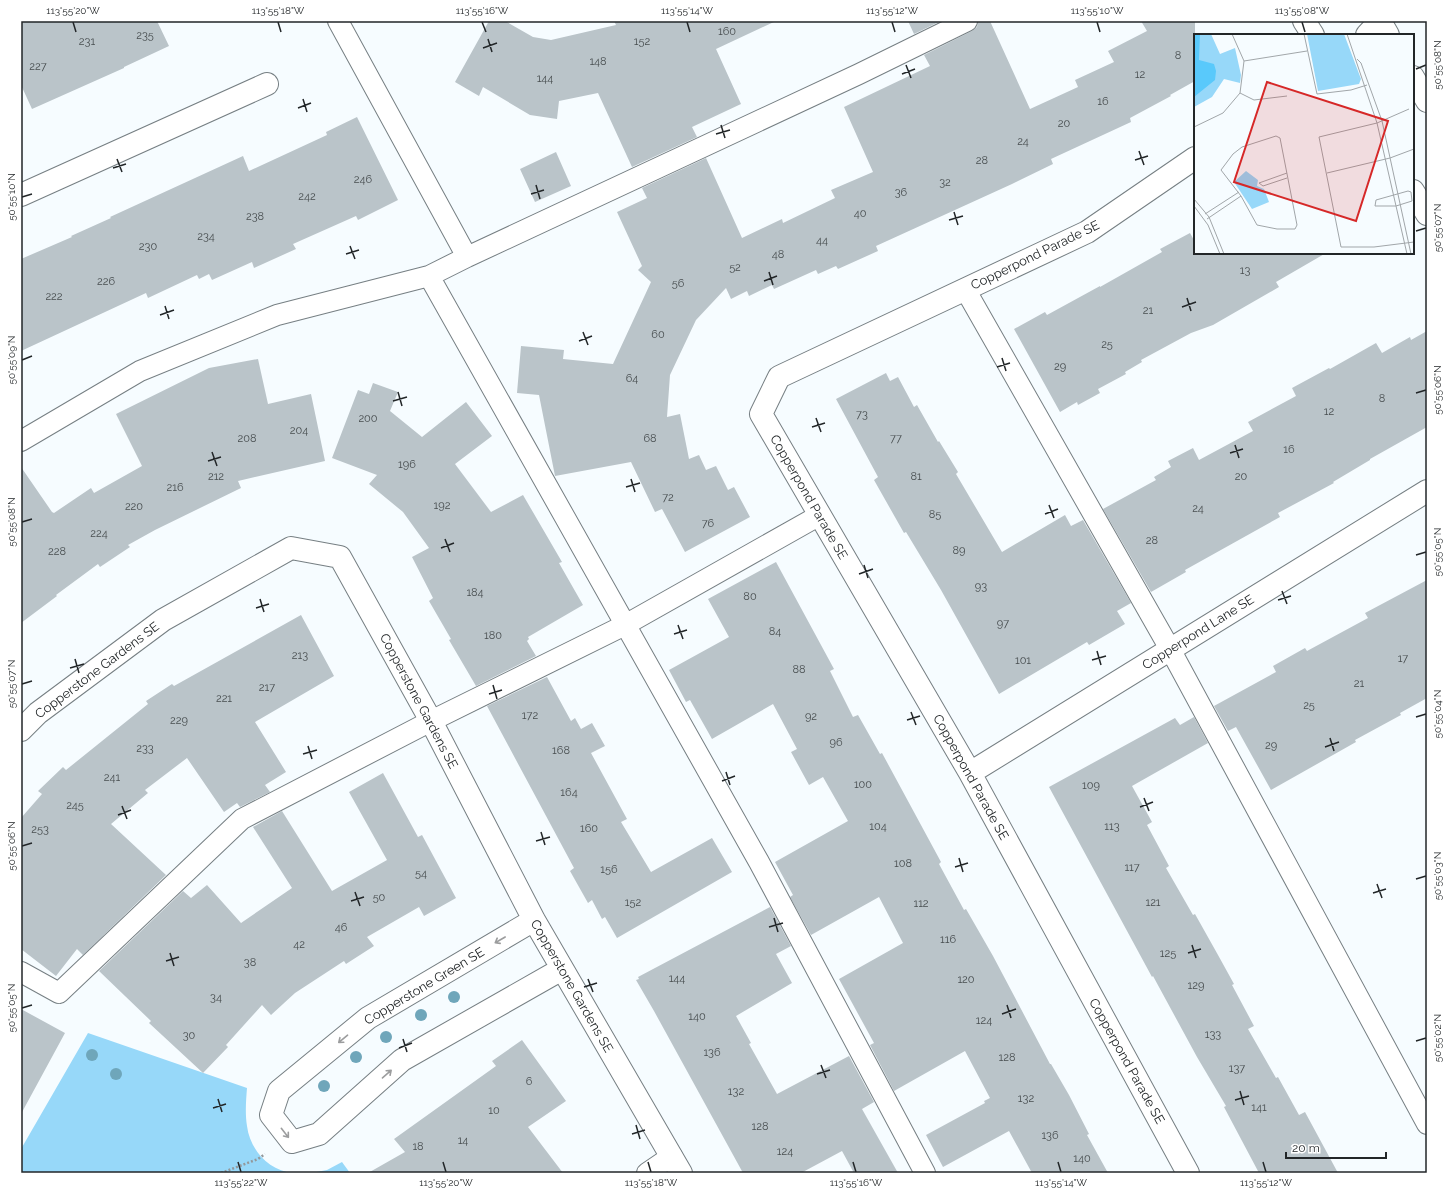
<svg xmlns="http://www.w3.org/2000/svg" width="1448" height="1194" font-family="Raleway,sans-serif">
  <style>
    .green { fill: #97d8f9 }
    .building { fill: #bac4c9 }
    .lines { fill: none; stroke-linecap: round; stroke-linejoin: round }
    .lane-casing { stroke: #767f83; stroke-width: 22 }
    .street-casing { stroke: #767f83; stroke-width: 24 }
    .secondary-casing { stroke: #767f83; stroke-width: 24 }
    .path { stroke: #93989b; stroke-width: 2.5; stroke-dasharray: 2 2; stroke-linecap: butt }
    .lane { stroke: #fff; stroke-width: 20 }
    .street { stroke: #fff; stroke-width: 22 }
    .secondary { stroke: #fff; stroke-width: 22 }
    .tree { fill: #6fa6ba }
    .oneway { stroke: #9c9d9e }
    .ticks { fill: none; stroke: #222628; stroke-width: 1.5 }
    .labels { text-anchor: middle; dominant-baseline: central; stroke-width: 3; stroke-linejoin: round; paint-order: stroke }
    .number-label { font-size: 11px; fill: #484e50 }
    .street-label { font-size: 13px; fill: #222628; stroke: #fff }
    .inset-road { fill: none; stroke: #a1a6a9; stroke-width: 1 }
    .view { fill: #d62828; fill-opacity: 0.15; stroke: #d62828; stroke-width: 2 }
    .inset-edge { fill: none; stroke: #222628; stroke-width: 2 }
    .neatline { fill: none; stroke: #222628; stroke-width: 1.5 }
    .ticks-label { font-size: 10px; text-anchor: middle; fill: #222628 }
  </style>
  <rect width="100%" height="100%" fill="#f6fcff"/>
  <path class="green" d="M88,1033L247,1088C246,1101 245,1113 247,1126C250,1150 269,1171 293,1173H21V1149Z
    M342,1162L350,1173H311L327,1170Z"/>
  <path class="building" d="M21,21H157L169,46L124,67V68L32,109L21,85Z
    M489,21H505L533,37L551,40L616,25L614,21H776L716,49L741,104L692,127L697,137L632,167L598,93L559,101L557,119L530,115L483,87L479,96L455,82Z
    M908,21H941L914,34Z
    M978,21H990L1030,109L1078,87L1075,80L1114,62L1108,51L1147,31L1141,21H1195V81L1170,95L1171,96L1130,118L1131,122L1051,159L1053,164L1012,184L876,246L878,251L838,269L836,266L818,274L816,270L774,289L772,285L749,296L747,291L731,299L726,288L696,320L670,375L667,417L680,414L689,459L699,455L706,470L716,466L728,490L734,487L750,517L685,552L662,509L655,512L631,462L555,476L539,395L517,393L521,346L564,350L563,359L613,364L651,282L638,270L642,266L617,212L647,198L642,188L706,158L742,238L782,219L783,223L835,198L831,190L873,172L844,107L930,66L924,55L972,31L977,27Z
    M357,117L398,200L358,220L356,216L293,244L296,249L254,268L252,262L212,280L209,274L199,279L197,275L148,298L146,293L21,351V259L72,237L71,236L111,218L110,217L243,156L249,171L327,135L326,132Z
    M556,152L571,186L535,202L520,169Z
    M1190,233L1195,242V253H1326L1276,282L1279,287L1213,325L1191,333L1141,360L1142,362L1125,372L1126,374L1098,389L1100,393L1078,405L1077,402L1060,412L1014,329L1045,312L1047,315L1100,286V287L1162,252L1160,249Z
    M1427,331V427L1370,459V460L1333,482L1334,483L1278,513L1280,517L1185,570L1186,572L1151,592L1103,509L1156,480L1154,477L1171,467L1168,461L1193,448L1199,460L1253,431L1248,422L1296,396L1292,388L1329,368L1330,369L1376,343L1382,353L1410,337L1411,340Z
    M258,359L268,404L311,394L325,461L238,481L241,488L155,530L128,545L130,547L100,567L98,564L56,595L57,596L21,623V467L52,512L54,513L91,488L94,493L142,466L116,414L209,368Z
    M886,373L890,381L898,377L914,407L917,405L938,442L939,441L958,472L956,474L1002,552L1065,515L1071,526L1083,520L1131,603L1117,611L1125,624L1089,645L1087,642L999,694L941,590L906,532L904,533L874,480L878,477L836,399Z
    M373,383L398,392L390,411L422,437L466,402L492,436L455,464L491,512L523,495L562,562L559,563L583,605L528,637L529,639L527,641L536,656L476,686L449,640L451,639L429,601L433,598L412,557L429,548L403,512L369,484L377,475L332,458L358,390L369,394Z
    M776,562L834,669L830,671L853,717L858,715L880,754L882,753L941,862L939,864L964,910L966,909L993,956L1050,1064H1051L1069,1095L1089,1134L1087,1135L1108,1173H1032L1009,1131L943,1167L926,1135L985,1103L984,1101L990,1098L965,1051L894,1091L870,1045L874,1043L839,979L903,943L879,897L811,935L790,897L793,895L775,862L848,821L823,777L809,785L791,752L797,749L773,704L712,739L690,700L686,702L669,670L729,637L708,599Z
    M1427,580V698L1400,713L1401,715L1355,740L1356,742L1271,790L1236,727L1228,731L1214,706L1276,672L1273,666L1305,648L1307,651L1368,618L1365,613Z
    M301,615L334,676L255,722L286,772L265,785L270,792L240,807L237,803L224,812L187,758L145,790L148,793L111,824L166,875L83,955L77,949L56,976L21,949V818L42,794L38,791L63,767L66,770L148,704L146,701L172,684L174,686Z
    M547,677L571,721L575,718L581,729L592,723L605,746L591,753L627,819L621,822L651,872L712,838L732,872L617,938L605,917L602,919L592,900L588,903L570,871L574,868L487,706Z
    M1194,717L1208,743L1132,786L1152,822L1147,825L1169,866L1166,868L1193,915L1195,914L1218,955L1234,984L1232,985L1254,1026L1248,1029L1276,1078L1278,1077L1299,1115L1305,1112L1338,1173H1259L1224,1107L1226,1106L1197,1057L1153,976L1152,977L1049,787L1175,718L1180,725Z
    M383,773L418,837L422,835L456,898L424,916L419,907L367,937L374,946L346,964L344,961L295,993L271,1015L262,1005L226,1045L228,1047L203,1073L149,1023L151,1021L99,971L183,891L191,898L207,885L241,923L292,888L253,827L282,811L332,891L387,860L349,792Z
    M770,907L791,946L776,954L792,983L736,1016L751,1043L749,1044L777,1094L849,1056L874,1102L862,1109L898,1173H854L842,1151L801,1173H743L654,1011L636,980L639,979L638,977Z
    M21,1009L65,1033L21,1114Z
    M522,1040L566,1101L528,1127L563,1173H368L405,1152L394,1139L496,1066L492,1061Z"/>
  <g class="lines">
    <g class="lane-casing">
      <path id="lane" d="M338,21L467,257
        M429,276L759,862L925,1173
        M965,289L1170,649L1427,1124
        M21,441L140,371L277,315L429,276L467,257L859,74L967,21
        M21,972L59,993L242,819L431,721L625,625L820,515
        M647,1173L672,1156"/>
    </g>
    <g class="street-casing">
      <path id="street" d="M1367,35L1380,21
        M21,195L267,84
        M21,730L38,713L163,620L291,548L340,557L431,721L534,920L681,1173
        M970,773L1427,491
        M534,920L368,1018L279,1091L271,1115L292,1142L319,1134L402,1060L562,969
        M1188,1173L970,773L761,414L779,377L1087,232L1195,158"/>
    </g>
    <g class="secondary-casing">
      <path id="secondary" d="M1304,21L1313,35
        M1380,21L1388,35
        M1413,77L1427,101
        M1413,191L1427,214"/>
    </g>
    <path class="path" d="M221,1173L258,1159L265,1154"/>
    <use href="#lane" class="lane"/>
    <use href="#street" class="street"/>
    <use href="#secondary" class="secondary"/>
  </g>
  <g class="tree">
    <circle cx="454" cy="997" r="6"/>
    <circle cx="421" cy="1015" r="6"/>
    <circle cx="386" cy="1037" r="6"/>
    <circle cx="92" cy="1055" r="6"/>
    <circle cx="356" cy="1057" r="6"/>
    <circle cx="116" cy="1074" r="6"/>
    <circle cx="324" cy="1086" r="6"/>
  </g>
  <defs><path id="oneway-shaft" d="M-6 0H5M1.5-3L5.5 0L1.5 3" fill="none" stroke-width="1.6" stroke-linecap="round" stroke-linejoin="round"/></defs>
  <g class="oneway">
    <use href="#oneway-shaft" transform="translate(500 940) rotate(150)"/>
    <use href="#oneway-shaft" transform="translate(343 1039) rotate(140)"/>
    <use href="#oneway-shaft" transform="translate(387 1074) rotate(-41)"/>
    <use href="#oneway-shaft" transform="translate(285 1133) rotate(52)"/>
  </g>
  <path class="ticks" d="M73,22L76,32M278,22L281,32M482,22L486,32M687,22L690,32M892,22L895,32M1097,22L1100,32M1302,22L1305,32M488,39L492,52M483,48L497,43M906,65L911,78M1416,69L1426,65M902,74L915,69M303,99L307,112M298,108L311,103M721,125L725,138M716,134L730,130M1139,151L1144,165M117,159L122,172M1135,160L1148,156M113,168L126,164M536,185L540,199M531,194L544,190M22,197L32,194M954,212L958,225M949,220L963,216M1416,231L1426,228M350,246L355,259M346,254L359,250M769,272L773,285M764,281L777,276M1187,298L1191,311M165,306L169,319M1182,307L1196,302M160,315L174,310M583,332L588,345M579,341L592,336M1002,358L1006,371M22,360L32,356M997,367L1010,363M398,392L402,406M1416,393L1426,390M393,401L407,397M816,418L821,432M812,427L825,423M1235,445L1239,458M212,452L217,466M1230,453L1243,449M208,461L221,457M631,479L635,492M626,487L640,483M1049,505L1054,518M1045,514L1058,509M22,522L32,519M445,539L450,552M441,548L454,543M1416,555L1426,552M864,565L868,578M859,574L873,569M1282,591L1287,604M260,599L264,612M1278,600L1291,596M256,608L269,604M678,625L683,639M674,634L687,630M1097,651L1101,665M75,659L79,673M1092,660L1106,656M70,668L84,664M22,684L32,681M493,685L497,699M489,694L502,690M911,712L916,725M1416,717L1426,714M907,720L920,716M1330,738L1334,751M308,746L312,759M1325,747L1339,742M303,754L317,750M726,772L730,785M722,781L735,776M1144,798L1149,811M122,806L127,819M1140,807L1153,802M118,815L131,810M541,832L545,845M536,841L550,837M22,846L32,843M959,858L963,872M955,867L968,863M1416,879L1426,876M1377,884L1382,898M355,892L360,906M1373,893L1386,889M351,901L364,897M774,918L778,932M769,927L783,923M1192,945L1196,958M170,953L174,966M1188,953L1201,949M166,961L179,957M588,979L593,992M584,987L597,983M1007,1005L1011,1018M22,1008L32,1005M1002,1014L1016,1009M403,1039L407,1052M1416,1041L1426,1038M399,1048L412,1043M821,1065L826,1078M817,1074L830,1070M1240,1091L1244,1105M218,1099L222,1112M1235,1100L1249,1096M213,1108L226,1104M636,1125L640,1139M632,1134L645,1130M238,1162L241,1172M443,1162L446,1172M648,1162L651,1172M853,1162L856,1172M1058,1162L1061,1172M1263,1162L1266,1172"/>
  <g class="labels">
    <g class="number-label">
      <text x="727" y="31">160</text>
      <text x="145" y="35">235</text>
      <text x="87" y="41">231</text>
      <text x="642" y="41">152</text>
      <text x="1178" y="55">8</text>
      <text x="598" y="61">148</text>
      <text x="38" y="66">227</text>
      <text x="1140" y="74">12</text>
      <text x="545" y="78">144</text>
      <text x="1103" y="101">16</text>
      <text x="1064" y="123">20</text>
      <text x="1023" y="141">24</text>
      <text x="982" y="160">28</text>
      <text x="363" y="179">246</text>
      <text x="945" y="182">32</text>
      <text x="901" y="192">36</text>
      <text x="307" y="196">242</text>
      <text x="860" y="213">40</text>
      <text x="255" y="216">238</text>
      <text x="206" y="236">234</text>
      <text x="822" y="240">44</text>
      <text x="148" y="246">230</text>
      <text x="778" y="254">48</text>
      <text x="735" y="267">52</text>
      <text x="1245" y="270">13</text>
      <text x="106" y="281">226</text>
      <text x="678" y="283">56</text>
      <text x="54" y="296">222</text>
      <text x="1148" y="310">21</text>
      <text x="658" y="334">60</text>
      <text x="1107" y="344">25</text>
      <text x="1060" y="366">29</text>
      <text x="632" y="378">64</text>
      <text x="1382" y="398">8</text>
      <text x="1329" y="411">12</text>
      <text x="862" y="414">73</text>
      <text x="368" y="418">200</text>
      <text x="299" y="430">204</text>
      <text x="247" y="438">208</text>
      <text x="650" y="438">68</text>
      <text x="896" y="438">77</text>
      <text x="1289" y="449">16</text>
      <text x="407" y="464">196</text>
      <text x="216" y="476">212</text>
      <text x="916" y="476">81</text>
      <text x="1241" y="476">20</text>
      <text x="175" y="487">216</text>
      <text x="668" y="497">72</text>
      <text x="442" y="505">192</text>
      <text x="134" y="506">220</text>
      <text x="1198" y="508">24</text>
      <text x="935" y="514">85</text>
      <text x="708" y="523">76</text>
      <text x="99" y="533">224</text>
      <text x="1152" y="540">28</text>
      <text x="959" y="550">89</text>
      <text x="57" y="551">228</text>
      <text x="981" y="586">93</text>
      <text x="475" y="592">184</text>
      <text x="750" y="596">80</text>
      <text x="1003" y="623">97</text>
      <text x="775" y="631">84</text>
      <text x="493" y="635">180</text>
      <text x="300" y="655">213</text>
      <text x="1403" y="658">17</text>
      <text x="1023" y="660">101</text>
      <text x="799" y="669">88</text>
      <text x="1359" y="683">21</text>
      <text x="267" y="687">217</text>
      <text x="224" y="698">221</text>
      <text x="1309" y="705">25</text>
      <text x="530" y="715">172</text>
      <text x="811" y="716">92</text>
      <text x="179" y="720">229</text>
      <text x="836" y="742">96</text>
      <text x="1271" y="745">29</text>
      <text x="145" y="748">233</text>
      <text x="561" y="750">168</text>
      <text x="112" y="777">241</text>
      <text x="863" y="784">100</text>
      <text x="1091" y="785">109</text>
      <text x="569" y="792">164</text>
      <text x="75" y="805">245</text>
      <text x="878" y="826">104</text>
      <text x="1112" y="826">113</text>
      <text x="589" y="828">160</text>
      <text x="40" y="829">253</text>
      <text x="903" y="863">108</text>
      <text x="1132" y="867">117</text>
      <text x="609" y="869">156</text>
      <text x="421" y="873">54</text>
      <text x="379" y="897">50</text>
      <text x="633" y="902">152</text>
      <text x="1153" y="902">121</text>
      <text x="921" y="903">112</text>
      <text x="341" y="927">46</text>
      <text x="948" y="939">116</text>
      <text x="299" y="944">42</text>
      <text x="1168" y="953">125</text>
      <text x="250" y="962">38</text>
      <text x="677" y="978">144</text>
      <text x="966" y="979">120</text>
      <text x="1196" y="985">129</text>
      <text x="216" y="997">34</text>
      <text x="697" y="1016">140</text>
      <text x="984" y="1020">124</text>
      <text x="1213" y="1034">133</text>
      <text x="189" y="1035">30</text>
      <text x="712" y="1052">136</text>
      <text x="1007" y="1057">128</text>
      <text x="1237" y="1068">137</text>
      <text x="529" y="1081">6</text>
      <text x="736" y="1091">132</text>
      <text x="1026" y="1098">132</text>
      <text x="1259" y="1107">141</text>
      <text x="494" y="1110">10</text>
      <text x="760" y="1126">128</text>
      <text x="1050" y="1135">136</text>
      <text x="463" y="1140">14</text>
      <text x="418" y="1146">18</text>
      <text x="785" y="1151">124</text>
      <text x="1082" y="1158">140</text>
    </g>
    <g class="street-label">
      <text transform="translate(1035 255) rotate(-26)">Copperpond Parade SE</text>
      <text transform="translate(809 497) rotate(60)">Copperpond Parade SE</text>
      <text transform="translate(1198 632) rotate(-32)">Copperpond Lane SE</text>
      <text transform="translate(97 670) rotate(-37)">Copperstone Gardens SE</text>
      <text transform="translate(419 701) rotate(62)">Copperstone Gardens SE</text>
      <text transform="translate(971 777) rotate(61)">Copperpond Parade SE</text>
      <text transform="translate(424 986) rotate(-31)">Copperstone Green SE</text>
      <text transform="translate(572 986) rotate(60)">Copperstone Gardens SE</text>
      <text transform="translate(1127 1061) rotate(61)">Copperpond Parade SE</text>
    </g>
  </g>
  <g transform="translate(1194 34)">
    <rect width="220" height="220" fill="#f6fcff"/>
    <path d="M0,0H17L26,20L41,14L47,41L46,49L30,45L18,63L0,73ZM113,0H150L167,45L165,50L124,57ZM52,137L64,146L63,152L70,155L75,168L58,175L40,148Z" fill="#97d8f9"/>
    <path d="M0,0H6L5,26L20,30L22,37L21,46L0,63Z" fill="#59c9fb"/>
    <path class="inset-road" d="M110,0L123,60L157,56L173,51M153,0L183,89L213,220M163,25L167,29L188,87L217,220M50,27L113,17M46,59L60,66L93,62M215,75L183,89L125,103L147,213H180L220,208M0,93L29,79L46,59L50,27L38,0M82,102L86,104L103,191L101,195H83L63,191L47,162L27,136L39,120L48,113ZM93,139L65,149L69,152L93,144M133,139L196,124L220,115M214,157L217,158L218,167L202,172H181L182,166ZM0,165L15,183L30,220M0,172L14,191L26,220M11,180L45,158M13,185L47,162"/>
    <path class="view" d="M73,48L194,87L162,187L40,148Z"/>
    <rect width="220" height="220" class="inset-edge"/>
  </g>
  <rect width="1448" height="1194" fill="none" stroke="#ffffff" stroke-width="44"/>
  <path d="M1286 1152v6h100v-6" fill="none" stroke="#222628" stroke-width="2"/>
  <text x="1292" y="1152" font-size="12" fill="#222628" stroke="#ffffff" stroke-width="3" paint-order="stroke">20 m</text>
  <rect x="22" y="22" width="1404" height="1150" class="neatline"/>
  <g class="ticks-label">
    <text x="73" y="14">113°55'20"W</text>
    <text x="278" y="14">113°55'18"W</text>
    <text x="482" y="14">113°55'16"W</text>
    <text x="687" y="14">113°55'14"W</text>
    <text x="892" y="14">113°55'12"W</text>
    <text x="1097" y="14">113°55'10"W</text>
    <text x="1302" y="14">113°55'08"W</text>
    <text transform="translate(1437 65) rotate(-90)" y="4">50°55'08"N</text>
    <text transform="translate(11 197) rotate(-90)" y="4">50°55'10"N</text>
    <text transform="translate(1437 228) rotate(-90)" y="4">50°55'07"N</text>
    <text transform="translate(11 360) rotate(-90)" y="4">50°55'09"N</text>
    <text transform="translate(1437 390) rotate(-90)" y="4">50°55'06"N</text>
    <text transform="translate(11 522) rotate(-90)" y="4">50°55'08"N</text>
    <text transform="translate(1437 552) rotate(-90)" y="4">50°55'05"N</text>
    <text transform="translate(11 684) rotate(-90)" y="4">50°55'07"N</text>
    <text transform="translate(1437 714) rotate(-90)" y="4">50°55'04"N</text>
    <text transform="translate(11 846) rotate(-90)" y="4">50°55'06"N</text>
    <text transform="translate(1437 876) rotate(-90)" y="4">50°55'03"N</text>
    <text transform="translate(11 1008) rotate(-90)" y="4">50°55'05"N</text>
    <text transform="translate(1437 1038) rotate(-90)" y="4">50°55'02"N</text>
    <text x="241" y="1186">113°55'22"W</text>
    <text x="446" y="1186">113°55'20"W</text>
    <text x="651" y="1186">113°55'18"W</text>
    <text x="856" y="1186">113°55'16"W</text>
    <text x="1061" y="1186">113°55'14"W</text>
    <text x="1266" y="1186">113°55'12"W</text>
  </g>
</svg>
